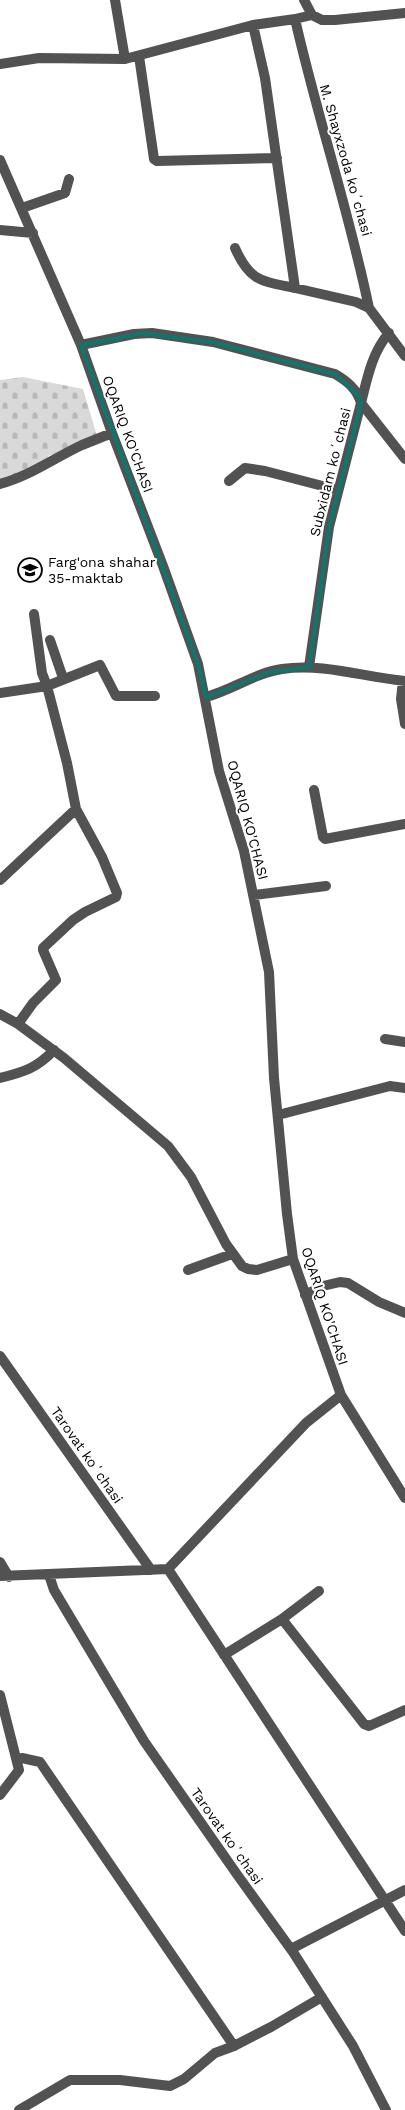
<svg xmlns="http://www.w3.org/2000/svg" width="405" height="2110" font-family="'Work Sans',sans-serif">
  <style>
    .cemetery { fill: url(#cemetery-stones) }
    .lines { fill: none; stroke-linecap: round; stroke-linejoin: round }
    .minor { stroke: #525252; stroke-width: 10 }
    .marked { fill: none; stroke: #0f766e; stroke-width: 4; stroke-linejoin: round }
    .labels { text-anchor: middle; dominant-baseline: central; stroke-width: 4; stroke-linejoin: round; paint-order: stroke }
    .street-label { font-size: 14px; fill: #000; stroke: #fff }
    .poi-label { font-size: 14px; fill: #000; stroke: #fff; text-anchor: start }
  </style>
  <defs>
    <pattern id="cemetery-stones" width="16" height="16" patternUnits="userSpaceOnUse" patternTransform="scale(1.25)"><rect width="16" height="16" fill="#d9d9d9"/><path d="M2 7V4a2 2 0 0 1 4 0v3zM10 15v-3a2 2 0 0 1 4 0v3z" fill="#b8b8b8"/></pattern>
  </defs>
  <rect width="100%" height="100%" fill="#fff"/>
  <path class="cemetery" d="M23,377L83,389L97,436L48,456V460L0,482V380Z"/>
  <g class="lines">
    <path class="minor" d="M115,0L125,59
      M304,0L312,15
      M295,19C317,116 349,211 369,308
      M253,25L265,78L295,288L356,302L369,308L405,356
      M139,56L154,159L157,161L277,158
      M0,64L39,58L125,59L253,25L295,19L312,15L322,20H335L405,13
      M0,160L81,345L112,433L163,566L198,664L219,771L244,851L269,972L274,1078L287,1214L293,1259L341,1395L405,1498
      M22,208L65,193L69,179
      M0,230L33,233
      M235,248C250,282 262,281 295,288
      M389,333C372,352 367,379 361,403L405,459
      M81,345L134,334L152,333L213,342L335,374C347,381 357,389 361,403L329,527L309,667
      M229,481L245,468L265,471L338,490
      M0,484C30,476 54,458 82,445C92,441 102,437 112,433
      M34,614L42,673L47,686L100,665L116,696H155
      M50,640L63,678
      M403,681L401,699L405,724
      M0,693L47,686L67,763L76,809L102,857L117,893L116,897L85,912L73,920L43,948V950L56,980L33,1003L18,1024
      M206,697C232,690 255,673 282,669C324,663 363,677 405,681
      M314,790L323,837L325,839L405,824
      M0,880L76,809
      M254,895L326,886
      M0,1014L18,1024L64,1058L168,1146L191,1177L226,1244L242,1266L248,1269L257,1270L293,1259
      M385,1039L405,1042
      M0,1078C24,1072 37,1068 54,1050
      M278,1115L390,1086L405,1088
      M188,1270L232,1254
      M305,1295L323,1286L340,1282L348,1283L379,1302L405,1313
      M0,1356L151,1570
      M0,1562L9,1577
      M168,1569L405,1931
      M49,1575L54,1590L144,1741L236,1873L293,1952L353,2046L386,2110
      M0,1576L168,1569L306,1423L341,1395
      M282,1619L364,1724L369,1726L405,1710
      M224,1655L282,1619L319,1591
      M0,1695L19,1770L0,1795
      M22,1758L40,1762L234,2046
      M291,1949L405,1890
      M19,2110L70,2080H120L170,2086L184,2079L215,2053L234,2046L271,2027L322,1997"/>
  </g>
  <path class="marked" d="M143,333L213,342L335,374L358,395L361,403L329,527L309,667L269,672L206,697L198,664L81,345Z"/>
  <defs>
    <g id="school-ring" transform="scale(1.25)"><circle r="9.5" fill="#fff" stroke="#000" stroke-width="1.5"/><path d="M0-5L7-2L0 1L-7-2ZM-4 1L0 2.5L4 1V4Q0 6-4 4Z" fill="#000"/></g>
  </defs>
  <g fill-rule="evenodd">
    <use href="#school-ring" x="30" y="570"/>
  </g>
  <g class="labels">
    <g class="street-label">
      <text transform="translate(346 160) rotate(74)">M. Shayxzoda koʻchasi</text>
      <text transform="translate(128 434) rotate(70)">OQARIQ KO'CHASI</text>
      <text transform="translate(330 472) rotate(-76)">Subxidam koʻchasi</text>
      <text transform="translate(248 820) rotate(75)">OQARIQ KO'CHASI</text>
      <text transform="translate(325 1306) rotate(72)">OQARIQ KO'CHASI</text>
      <text transform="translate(87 1455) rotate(55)">Tarovat koʻchasi</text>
      <text transform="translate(227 1836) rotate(55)">Tarovat koʻchasi</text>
    </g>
    <g class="poi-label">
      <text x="48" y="562">Farg'ona shahar<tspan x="48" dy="16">35-maktab</tspan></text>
    </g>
  </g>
</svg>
